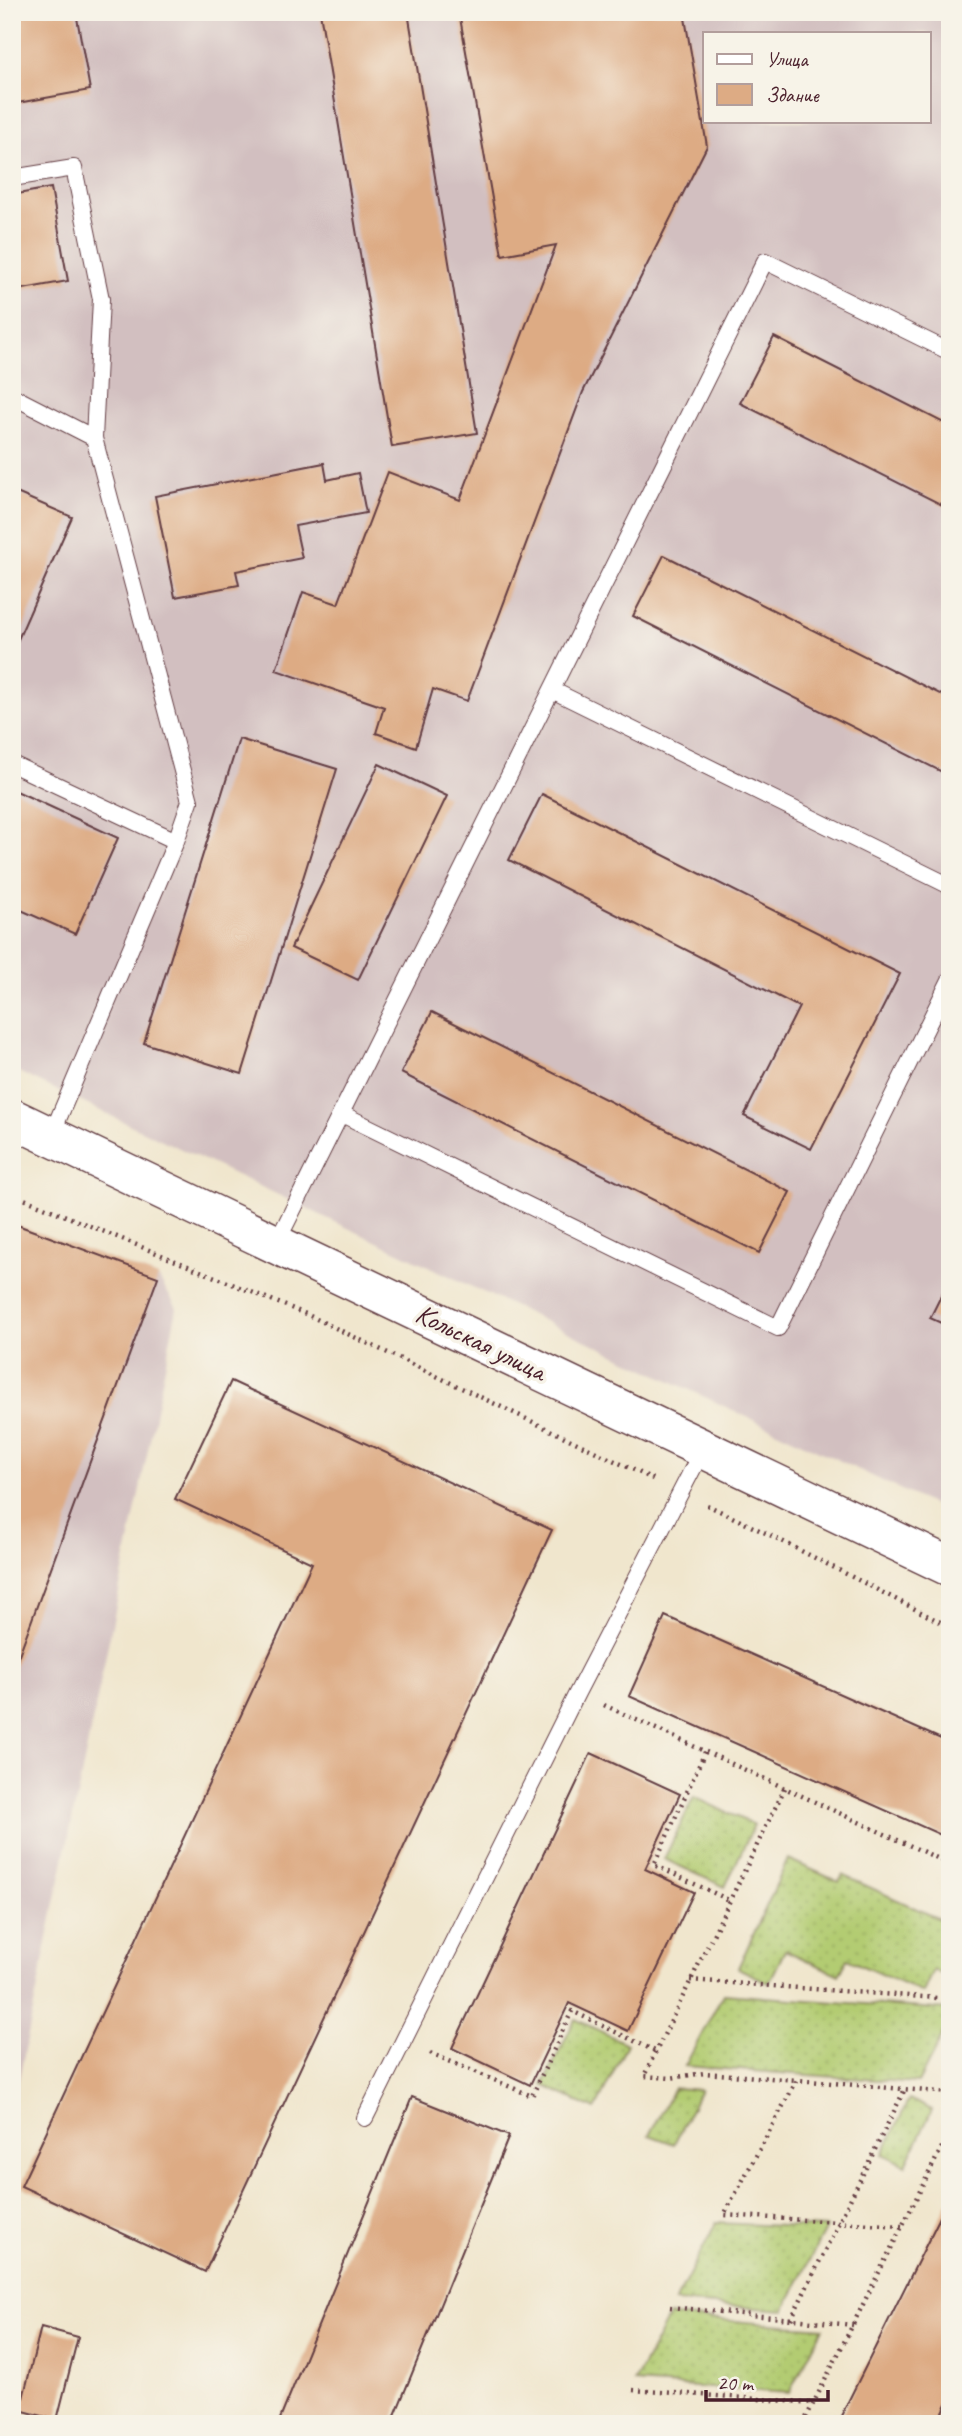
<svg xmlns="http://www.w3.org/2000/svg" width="962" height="2436" font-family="Caveat,sans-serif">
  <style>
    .industrial { fill: #d2bfc0; fill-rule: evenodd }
    .grass { fill: url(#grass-dots); stroke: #7e764e; stroke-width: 2 }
    .building { fill: #ddab84 }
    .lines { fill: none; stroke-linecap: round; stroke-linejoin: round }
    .lane-casing { stroke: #633d43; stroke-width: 18 }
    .secondary-casing { stroke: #633d43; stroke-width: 41 }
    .path { stroke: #633d43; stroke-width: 4.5; stroke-dasharray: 2 5; stroke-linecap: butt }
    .lane { stroke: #fff; stroke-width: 16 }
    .secondary { stroke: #fff; stroke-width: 38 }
    .labels { text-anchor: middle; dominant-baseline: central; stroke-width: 7; stroke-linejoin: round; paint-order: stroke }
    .street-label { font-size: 28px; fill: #4a1f2b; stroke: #f7f3e8 }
  </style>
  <defs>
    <pattern id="grass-dots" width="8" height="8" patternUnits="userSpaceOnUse" patternTransform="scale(1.75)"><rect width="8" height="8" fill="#b3cc72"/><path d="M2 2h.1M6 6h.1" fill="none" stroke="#9baf63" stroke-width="1.8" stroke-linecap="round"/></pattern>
  </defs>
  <rect width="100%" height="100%" fill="#f7f3e8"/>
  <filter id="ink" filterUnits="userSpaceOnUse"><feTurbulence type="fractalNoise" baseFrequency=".0143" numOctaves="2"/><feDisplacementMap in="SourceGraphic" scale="14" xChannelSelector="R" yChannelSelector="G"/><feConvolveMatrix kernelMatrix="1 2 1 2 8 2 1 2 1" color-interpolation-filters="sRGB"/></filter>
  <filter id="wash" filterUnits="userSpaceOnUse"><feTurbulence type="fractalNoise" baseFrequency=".00686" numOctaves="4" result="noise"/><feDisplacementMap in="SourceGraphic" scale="28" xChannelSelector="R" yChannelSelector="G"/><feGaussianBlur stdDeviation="1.57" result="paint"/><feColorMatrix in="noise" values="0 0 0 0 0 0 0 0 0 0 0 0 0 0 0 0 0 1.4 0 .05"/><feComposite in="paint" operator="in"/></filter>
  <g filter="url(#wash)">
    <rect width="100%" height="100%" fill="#f0e6cd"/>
    <path class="industrial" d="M12,12H950V1513L12,1069ZM705,33H929V121H705Z
      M12,1223L158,1277L177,1308L12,2113Z"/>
    <path class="grass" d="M694,1797L754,1825L725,1887L664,1859Z
      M788,1859L839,1882L843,1875L950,1924V1978L933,1970L923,1993L847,1959L839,1975L785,1950L769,1983L738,1968Z
      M723,1994L950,2010V2021L918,2083L685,2066Z
      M575,2019L627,2044L595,2110L543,2085Z
      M674,2088L700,2090L674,2144L649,2135Z
      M909,2099L932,2110L906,2165L883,2154Z
      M716,2223L826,2228L784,2310L675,2302Z
      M669,2316L823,2328L789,2393L634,2383Z"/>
    <g id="blocks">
      <path class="building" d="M12,12H76L90,90L12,104Z
        M320,12H408L477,433L392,447Z
        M459,12H684L707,146L583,392L467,701L433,689L416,747L376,733L384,707L276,670L303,592L338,604L388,472L460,500L556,245L502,255Z
        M51,188L68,281L12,291V195Z
        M774,337L950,426V509L740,403Z
        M324,463L327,480L358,473L366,513L295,526L302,558L236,571L239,585L175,597L155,496Z
        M12,491L72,517L12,653Z
        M664,555L950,699V776L633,616Z
        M239,739L337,769L242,1074L144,1043Z
        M379,764L447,796L358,980L291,948Z
        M12,789L118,838L75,934L12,906Z
        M542,794L900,974L811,1149L744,1116L799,1007L509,860Z
        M432,1012L790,1192L759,1253L401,1073Z
        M12,1223L158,1277L13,1671H12Z
        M950,1278V1327L930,1318Z
        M231,1381L552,1530L205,2272L21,2186L312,1563L175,1499Z
        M665,1616L950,1743V1839L629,1696Z
        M591,1753L680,1794L645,1869L694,1892L628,2031L569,2003L530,2085L452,2048Z
        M412,2097L509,2136L393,2420L401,2424H278Z
        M950,2197V2398L937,2424H837Z
        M41,2327L78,2337L57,2420L20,2410Z"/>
    </g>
  </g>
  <g filter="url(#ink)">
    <use href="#blocks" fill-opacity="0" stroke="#633d43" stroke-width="2"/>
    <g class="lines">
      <g class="lane-casing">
        <path id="lane" d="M12,178L74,168L101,299L94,438L190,801L176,841L51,1136
          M12,396L94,438
          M552,690L950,886
          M12,764L176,841
          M342,1114L778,1328L950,980
          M276,1244L765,261L950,352
          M365,2118L577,1693L703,1449"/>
      </g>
      <g class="secondary-casing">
        <path id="secondary" d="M12,1118L950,1567"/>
      </g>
      <path class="path" d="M12,1194L308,1315L655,1480
        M707,1505L774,1537L950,1627
        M604,1705L950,1864
        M705,1752L654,1865L729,1900
        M785,1788L644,2076L670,2078L704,2073L797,2080
        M690,1980L950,1999
        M430,2053L532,2096L572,2011L655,2051
        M902,2226L724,2215L797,2080L950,2093
        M670,2307L853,2325
        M791,2319L905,2089
        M633,2390L813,2403
        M803,2424L950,2131"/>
      <use href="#lane" class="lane"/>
      <use href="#secondary" class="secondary"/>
    </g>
  </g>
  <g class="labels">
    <g class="street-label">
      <text transform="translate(481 1342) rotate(26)">Кольская улица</text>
    </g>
  </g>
  <rect width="962" height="2436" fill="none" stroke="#f7f3e8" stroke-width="42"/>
  <rect x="703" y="32" width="228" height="91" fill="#f7f3e8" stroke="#b29e9c" stroke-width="2"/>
  <rect x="717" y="54" width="35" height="10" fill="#ffffff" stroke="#b29e9c" stroke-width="2"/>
  <text x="766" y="66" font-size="21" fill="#4a1f2b">Улица</text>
  <rect x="717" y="84" width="35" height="21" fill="#ddab84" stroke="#b29e9c" stroke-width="2"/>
  <text x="766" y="102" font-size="21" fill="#4a1f2b">Здание</text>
  <path d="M706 2390v10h122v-10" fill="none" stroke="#4a1f2b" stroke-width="3.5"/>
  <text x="717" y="2390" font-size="21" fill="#4a1f2b" stroke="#f7f3e8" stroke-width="5" paint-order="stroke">20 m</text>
</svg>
